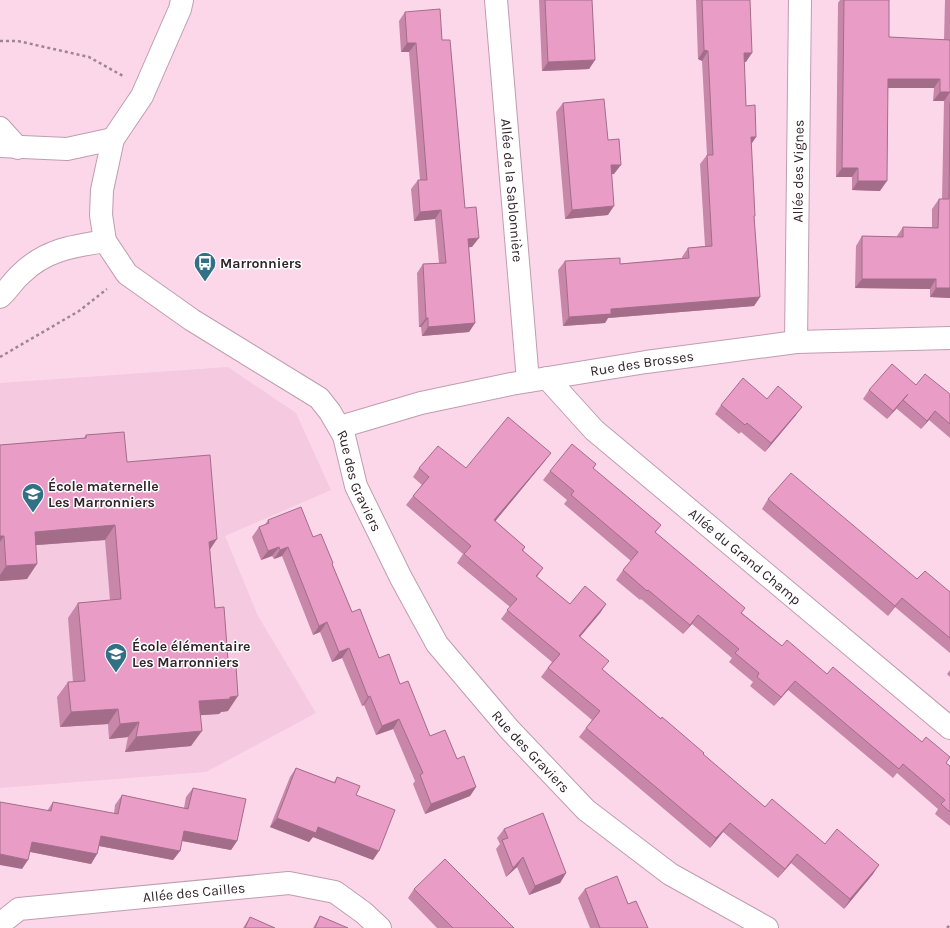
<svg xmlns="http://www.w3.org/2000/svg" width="950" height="928" font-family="Karla,sans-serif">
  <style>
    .built { fill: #f5c9df }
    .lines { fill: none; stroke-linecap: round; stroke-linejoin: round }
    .minor-casing { stroke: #bf9dae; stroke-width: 24 }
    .path { stroke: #9f8592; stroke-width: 2.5; stroke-dasharray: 3 3; stroke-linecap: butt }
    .minor { stroke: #fff; stroke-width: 22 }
    .wall { fill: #c886a9 }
    .shaded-wall { fill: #a36d8a }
    .building { fill: #e99cc5; stroke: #a36d8a }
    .labels { text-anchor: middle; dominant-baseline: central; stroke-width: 3; stroke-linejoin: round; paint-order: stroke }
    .street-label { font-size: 14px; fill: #31232a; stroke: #fff }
    .poi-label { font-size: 14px; font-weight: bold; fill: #31232a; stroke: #fff; text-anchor: start }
  </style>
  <rect width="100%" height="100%" fill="#fcd7ea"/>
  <path class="built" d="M228,367L296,413L331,490L225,536L258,616L316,713L206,772L0,788V383Z"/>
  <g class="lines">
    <g class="minor-casing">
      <g id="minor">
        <path id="s1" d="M182,0L180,9L142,96L113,139L102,190L101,215L105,241L127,274L192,320L319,398L330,412L344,436L356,486L401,578L437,644L509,729L586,810L670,874L767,928"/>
        <path id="s2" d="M496,0L528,381"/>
        <path d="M0,128L18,148"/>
        <path d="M0,146L67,149L113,139"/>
        <path d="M0,297C8,290 13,281 21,274C45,250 73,246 105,241"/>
        <path id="s3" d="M796,342L800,0"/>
        <path id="s4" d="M547,378L594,430L950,728"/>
        <path id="s5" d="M340,427L421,403L511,384L646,362L796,342L950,338"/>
        <path id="s6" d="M0,924L19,909L289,883L335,892L364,913L380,928"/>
      </g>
    </g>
    <path class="path" d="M0,41H18L89,57L123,76
      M0,357L79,311L107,289
      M947,928L950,925"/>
    <use href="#minor" class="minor"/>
  </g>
  <path class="wall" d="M539,0H592L595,60L589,69L542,71Z
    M696,0H750L746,62H744L746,106L756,137L751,144L754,217L760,297L754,306L608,318L605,323L563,326L558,270L565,261L620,264L682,258V257L688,248L705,246L700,164L707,155L702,61L698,59Z
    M840,0H889V37L944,40L945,0H950V298L930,297V289L855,288L856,246L862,236L897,237V236L903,227H932V209L939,199H942L944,101H933L934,88H888L880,191L852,190V177H836L838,3Z
    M405,12L442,40L465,208L472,247H468L475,323L469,332L422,336L421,327H419L417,273L423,264L439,263L435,219L414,221L411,189L418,180H420L409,52H401L399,21Z
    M563,103L608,140L614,174H611L608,215L565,219L556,112Z
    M916,385L950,394V438L929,420L921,429L897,409V408L887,419L863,399L869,390Z
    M767,399L796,415L765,452L741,432L739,434L715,414L721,405Z
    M86,435L127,462L210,550L215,608L228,711L221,712L219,714L200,715L191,746L125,752L128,737L109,739L108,724L60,727L57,697L68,682H73L68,618L78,603L110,600L105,540L36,545L27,579L0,581V445L84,438Z
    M551,453L544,462L495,521L525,547L523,551L543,568L537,577L570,604H606L600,613L580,637L603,670L765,807L873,874L844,909L791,863L778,878L723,832L710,848L579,737L586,728L592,720L541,677L552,662L501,619L510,607L457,563L463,554L406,505L413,496L422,485L413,477L419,468H466Z
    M596,464L593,469L661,525L655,533L742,613L782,646L827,674L950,766V826L935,814L938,809L897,773L893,778L788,690L774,706L750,686L753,682L729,662L732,658L692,624L683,634L641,599L640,600L616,580L623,570L631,561L564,504L567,500L543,480L550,471Z
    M768,499L917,579L950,592V653L895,607L888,616L762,509Z
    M268,520L313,537L332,564L352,612L379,658L400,684L430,736L457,759L476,787L470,796L425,814L413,784L415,781L393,729L376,735L364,705L362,706L342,658L332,662L320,632L313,635L282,556L274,559L272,556L261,560L252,537L259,527L265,525Z
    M950,670V677L947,674Z
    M296,768L334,782L337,777L356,795L373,860L313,837L309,842L270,827L290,777Z
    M193,788L237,841L231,850L182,841L180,851L173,860L99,846L97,854L91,864L30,852L22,869L47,811L53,802L114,814L115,805L122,795L184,808L186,797Z
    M504,829L566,873L560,883L529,895L517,867L506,877L496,849L500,844L497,838Z
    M414,889L514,928H437L408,898Z
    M585,889L628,904L648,928H590L578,898Z
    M320,916L348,928H313Z
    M250,917L274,928H243Z"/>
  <path class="shaded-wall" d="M407,43H416L409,52H401Z
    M704,50L708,51L702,61L698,59Z
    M744,53H752L746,62H737Z
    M595,60L589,69L542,71L548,62Z
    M888,79H940L934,88H882Z
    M940,92H950L944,101H933Z
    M751,137H756L750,146Z
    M611,165H621L614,174L604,175Z
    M842,168H858L852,177H836Z
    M858,181H887L880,191L852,190Z
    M614,206L608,215L565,219L572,210Z
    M441,210L435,219L414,221L420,212Z
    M479,238L472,247L461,248L468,239Z
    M862,279H936L930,289L855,288Z
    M936,288H950V298L930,297Z
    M760,297L754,306L608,318L605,323L563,326L569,317L611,309Z
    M426,318H428L421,327H419Z
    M475,323L469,332L422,336L428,327Z
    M903,400L897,408L887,419L893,411Z
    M802,407L796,415L765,452L771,443Z
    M935,411L929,420L921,429L927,421Z
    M551,453L544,462L488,530L494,520Z
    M115,525L105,540L24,546L35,532Z
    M0,536H4L0,542Z
    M217,539L207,554L209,542Z
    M279,547L272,556L261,560L268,551Z
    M288,547L282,556L274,559L280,550Z
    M37,564L27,579L0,581V575L6,566Z
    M902,598L888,616L895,606Z
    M606,604L600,613L573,645L579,636Z
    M698,615L692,624L683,634L690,625Z
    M327,622L320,632L313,635L319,626Z
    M349,648L342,658L332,662L339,652Z
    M795,681L788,690L774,706L781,697Z
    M238,696L228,711L221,712L219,714L189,716L199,701Z
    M370,696L364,705L362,706L368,697Z
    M118,709L108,724L60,727L71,712Z
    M399,719L393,729L376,735L382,726Z
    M139,722L128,737L109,739L120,724Z
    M202,731L191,746L125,752L136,737Z
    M476,787L470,796L425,814L431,804Z
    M277,818L318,827L379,851L373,860L313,837L309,842L270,827Z
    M730,823L723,832L710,848L716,838Z
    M184,831L237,841L231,850L177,840Z
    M101,836L180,851L173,860L94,845Z
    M32,842L97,854L91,864L26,851Z
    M0,854L28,860L22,869L0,865Z
    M797,854L791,863L778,878L785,869Z
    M523,857L517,867L506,877L513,868Z
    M879,865L873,874L844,909L850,899Z
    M566,873L560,883L529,895L535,886Z"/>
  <path class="building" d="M545,0H592L595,60L548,62Z
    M702,0H750L752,53H744L746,106L755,105L756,137H751L755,216H754L760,297L611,309V314L569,317L565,261L620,258V264L689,258L688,248L712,246L707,155H713L708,51L704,50Z
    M844,0H889V37L950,40V92H940V79H888L887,181H858V168H842Z
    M440,9L442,40H450L465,208L476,207L479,238L468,239L475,323L428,327V318H426L423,264L446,263L441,210L420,212L418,180H427L416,43H407L405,12Z
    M604,99L608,140L619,139L621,165H611L614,206L572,210L563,103Z
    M950,102V288H936V279H862V236L903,237V227L938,228L939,199H949Z
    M892,364L916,385L925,374L950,394V424L935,411L927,421L903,400L908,394L893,411L869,390Z
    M743,378L767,399L778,386L802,407L771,443L747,423L745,425L721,405Z
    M508,417L551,453L494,520L525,547L522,550L543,568L536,576L570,604L585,586L606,604L579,636L609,661L602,669L661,719L662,717L704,753L703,754L765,807L772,799L825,844L837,829L879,865L850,899L797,854L785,869L730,823L716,838L586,728L600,711L548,668L560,654L507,610L517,599L464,554L471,546L413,496L429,477L419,468L438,446L466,468Z
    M124,432L127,462L210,455L217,539L209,542L215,608L224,607L228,660L236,666L238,696L230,697V699L199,701L202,731L136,737L139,722L120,724L118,709L71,712L68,682L85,681L78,603L121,599L115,525L35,532L37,564L6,566L4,536H0V445L86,438V435Z
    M572,444L596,464L593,468L661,525L655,532L745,608L741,613L782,646L787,640L827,674L833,667L922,742L926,737L950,757L946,763L950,766V812L941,804L945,800L903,764L899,769L795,681L781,697L757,677L759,673L735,653L739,649L698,615L690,625L648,590L647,591L623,570L638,552L571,495L574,491L550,471Z
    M791,473L917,579L925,571L950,592V638L902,598L895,606L768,499Z
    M301,507L313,537L321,534L333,563L332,564L352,612L360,609L379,658L389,654L400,684L408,681L430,736L445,730L457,759L464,756L476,787L431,804L420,775L423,773L399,719L382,726L370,696L368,697L349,648L339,652L327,622L319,626L288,547L280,550L279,547L268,551L259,527L269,523L268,520Z
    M296,768L335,783L337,777L360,786L356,795L395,810L379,851L318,827L316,833L277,818Z
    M193,788L246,799L237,841L184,831L180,851L101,836L97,854L32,842L28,860L0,854V802L51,811L53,802L118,814L122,795L188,809Z
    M543,813L566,873L535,886L523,857L513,868L502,840L508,838L504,829Z
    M445,859L514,928H453L414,889Z
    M617,876L628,904L636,901L648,928H600L585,889Z
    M320,916L348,928H315Z
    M250,917L275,928H245Z"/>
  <defs>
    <g id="bus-pin" transform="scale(1.15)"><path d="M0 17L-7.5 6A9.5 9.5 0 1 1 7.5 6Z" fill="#327086" stroke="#fff"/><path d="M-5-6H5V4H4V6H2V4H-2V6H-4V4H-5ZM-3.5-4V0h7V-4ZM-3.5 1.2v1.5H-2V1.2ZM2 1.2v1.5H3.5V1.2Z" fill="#fff"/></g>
    <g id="school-pin" transform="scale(1.15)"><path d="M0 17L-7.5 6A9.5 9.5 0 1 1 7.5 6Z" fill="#327086" stroke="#fff"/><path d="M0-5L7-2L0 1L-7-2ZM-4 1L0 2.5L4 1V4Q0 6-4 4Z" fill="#fff"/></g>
  </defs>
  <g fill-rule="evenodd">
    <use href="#bus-pin" x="205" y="263"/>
    <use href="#school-pin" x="33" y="494"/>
    <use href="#school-pin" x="116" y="654"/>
  </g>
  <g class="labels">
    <g class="street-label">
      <text stroke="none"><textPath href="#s3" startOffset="171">Allée des Vignes</textPath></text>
      <text stroke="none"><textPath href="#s2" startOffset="191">Allée de la Sablonnière</textPath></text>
      <text stroke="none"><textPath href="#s5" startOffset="309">Rue des Brosses</textPath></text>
      <text stroke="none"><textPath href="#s1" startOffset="621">Rue des Graviers</textPath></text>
      <text stroke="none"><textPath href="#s4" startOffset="267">Allée du Grand Champ</textPath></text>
      <text stroke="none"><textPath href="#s1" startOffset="945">Rue des Graviers</textPath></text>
      <text stroke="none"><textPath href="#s6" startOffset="200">Allée des Cailles</textPath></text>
    </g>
    <g class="poi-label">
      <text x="220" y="263">Marronniers</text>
      <text x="48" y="486">École maternelle<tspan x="48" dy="16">Les Marronniers</tspan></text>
      <text x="132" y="646">École élémentaire<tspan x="132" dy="16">Les Marronniers</tspan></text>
    </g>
  </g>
</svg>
